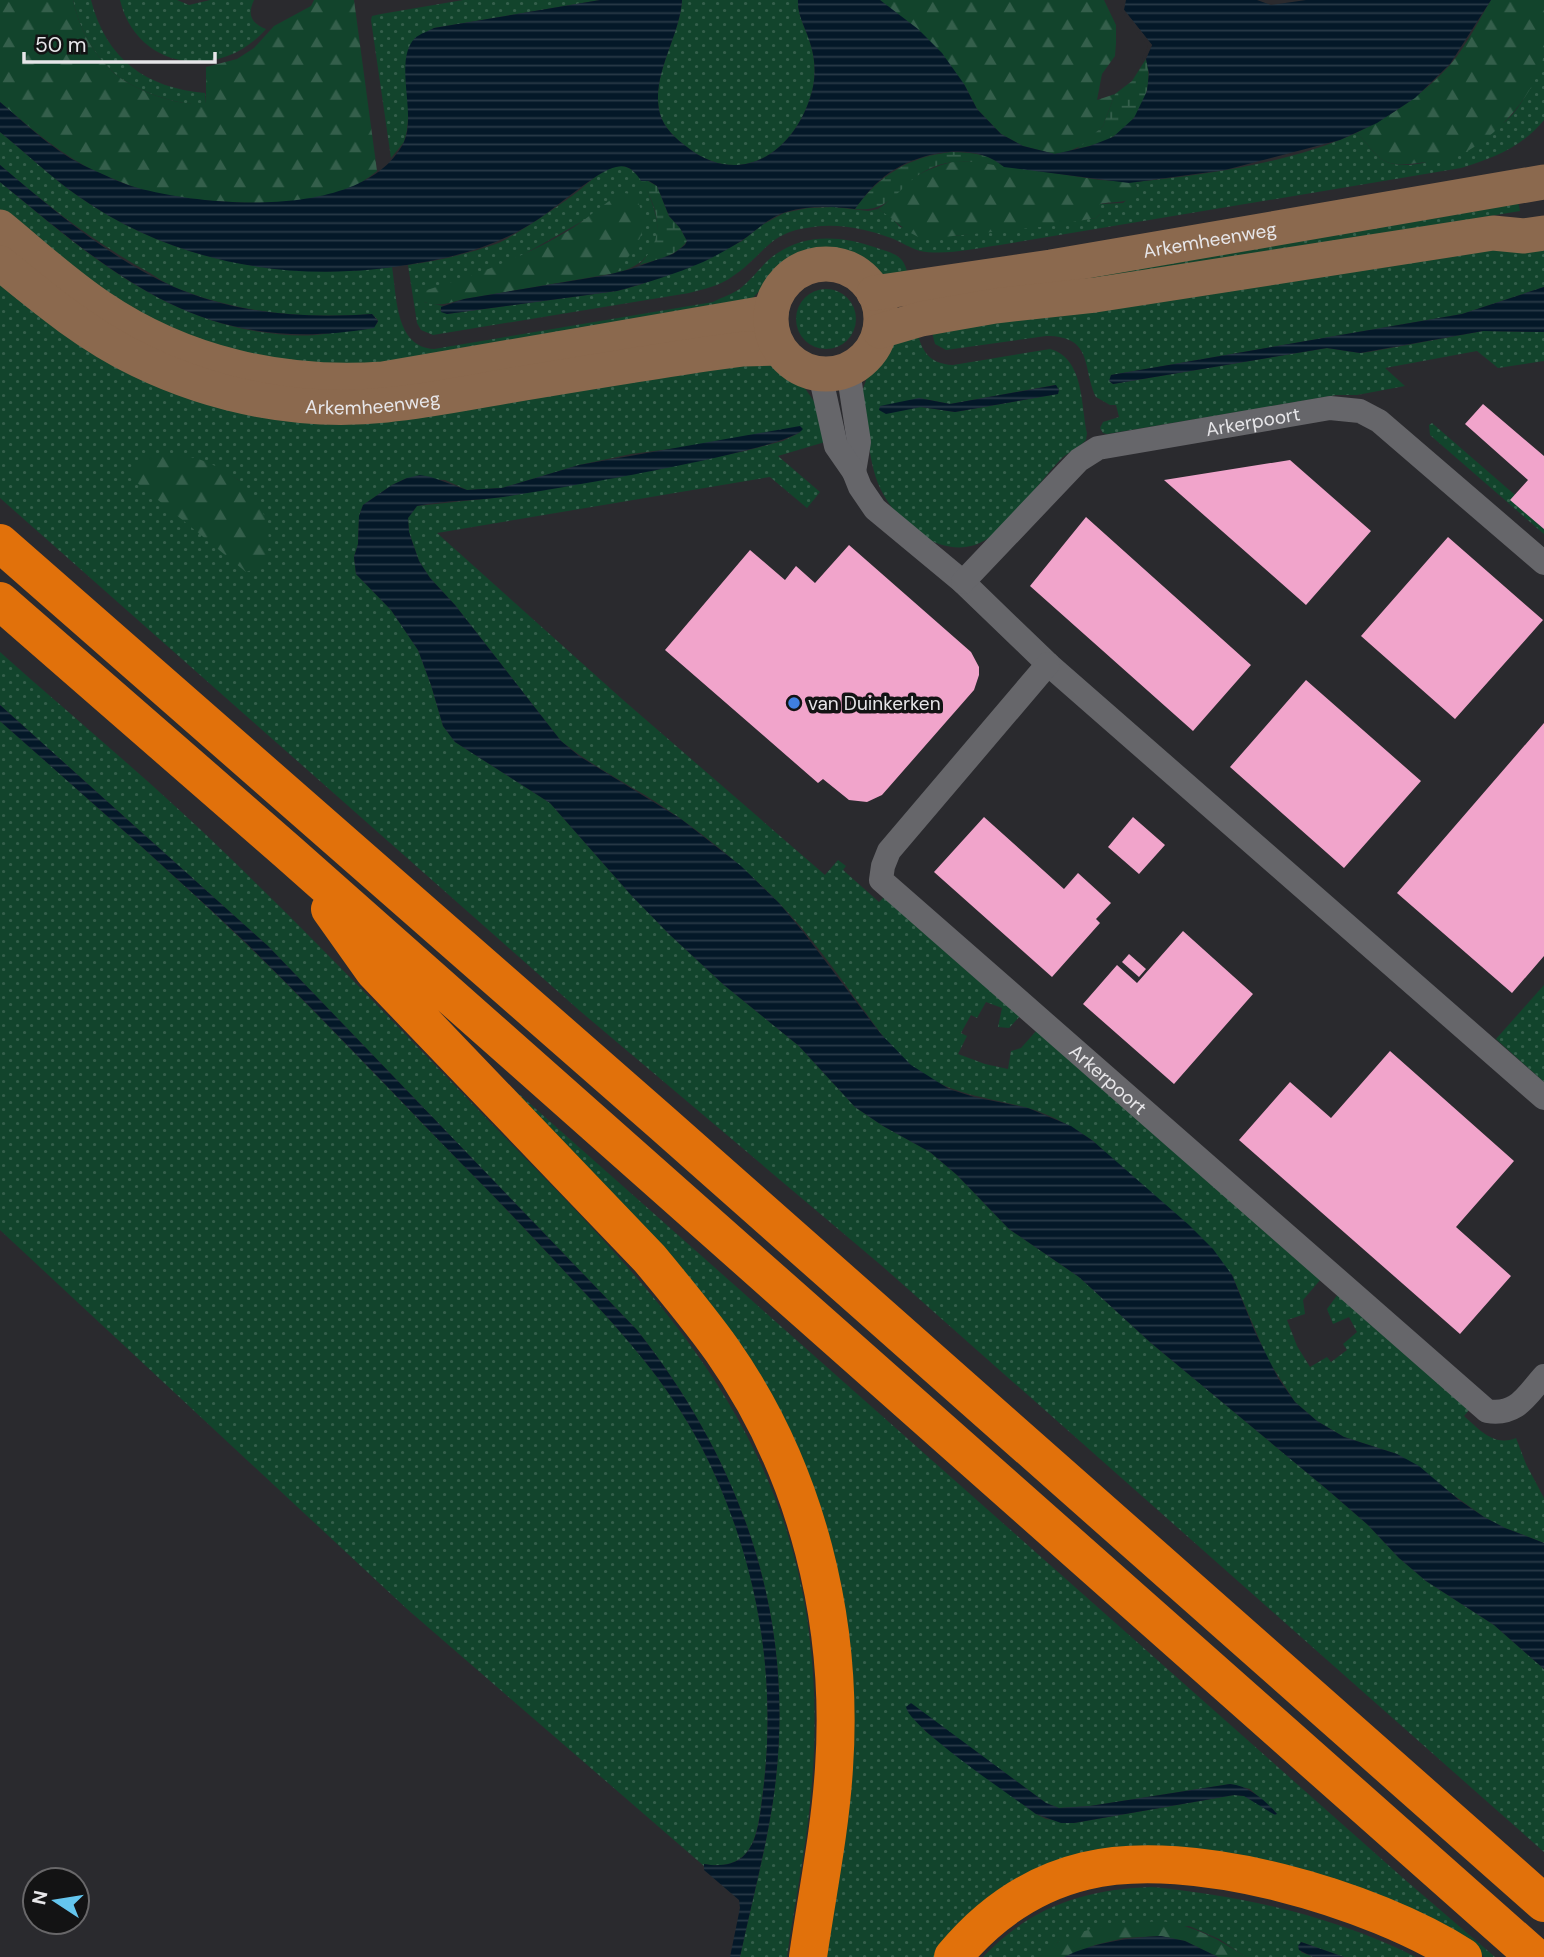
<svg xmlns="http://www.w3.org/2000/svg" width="1544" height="1957" font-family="'DM Sans',sans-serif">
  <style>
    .grass { fill: url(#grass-dots); fill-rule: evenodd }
    .forest { fill: url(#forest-firs) }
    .wetland { fill: url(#wetland-marsh) }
    .water { fill: url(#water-rules) }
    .pier { fill: #2a2a2e }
    .building { fill: #f1a4cb }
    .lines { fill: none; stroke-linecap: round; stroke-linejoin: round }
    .minor { stroke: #66666a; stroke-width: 24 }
    .secondary { stroke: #8b694e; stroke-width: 35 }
    .motorway { stroke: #e1710b; stroke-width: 38 }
    .shop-dot { fill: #3f7fe0; stroke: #131314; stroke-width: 2.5 }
    .labels { text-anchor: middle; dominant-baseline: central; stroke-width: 7; stroke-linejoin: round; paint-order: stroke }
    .street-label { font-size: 19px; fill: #e7e6e9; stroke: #131314 }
    .poi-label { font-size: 19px; fill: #e7e6e9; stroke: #131314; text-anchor: start }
  </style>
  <defs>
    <pattern id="grass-dots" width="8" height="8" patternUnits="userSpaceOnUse" patternTransform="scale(1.75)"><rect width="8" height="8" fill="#12442c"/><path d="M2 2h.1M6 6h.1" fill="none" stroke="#345f4b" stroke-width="1.8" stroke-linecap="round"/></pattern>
    <pattern id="forest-firs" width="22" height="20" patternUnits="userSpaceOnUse" patternTransform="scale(1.75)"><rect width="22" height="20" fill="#12442c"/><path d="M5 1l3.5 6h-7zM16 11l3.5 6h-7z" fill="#345f4b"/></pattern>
    <pattern id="wetland-marsh" width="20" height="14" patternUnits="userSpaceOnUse" patternTransform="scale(1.75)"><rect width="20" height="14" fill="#12442c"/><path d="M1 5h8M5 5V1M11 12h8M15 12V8" fill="none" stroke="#345f4b"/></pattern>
    <pattern id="water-rules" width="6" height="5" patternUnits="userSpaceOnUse" patternTransform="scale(1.75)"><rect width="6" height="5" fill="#041828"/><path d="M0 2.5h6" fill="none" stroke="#293a47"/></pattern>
  </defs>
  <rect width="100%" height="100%" fill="#2a2a2e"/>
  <path class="grass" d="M73,0H91C106,59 146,88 205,93L206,104C179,107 129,89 111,70C91,51 79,27 73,0Z
    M120,0H177L189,5L210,0H254C247,15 251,23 266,29C221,81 137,71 120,0Z
    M463,0H600L434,28L415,39L407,130L404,142L391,158L371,20L372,16L381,14Z
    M682,0H798C797,16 807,30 811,46C816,63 816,81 810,98C792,154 739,188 687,147C676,139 664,128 660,114C650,76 680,37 682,0Z
    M1544,54V120C1522,147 1493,158 1461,168L1000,245C975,248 945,256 920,251C910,248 901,242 891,238C866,229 839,223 813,227C767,232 765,255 733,276C720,286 704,289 689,293L433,335L421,330L417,323L408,265C436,261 468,254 496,244C515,236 554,209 572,196C586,186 604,165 622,166C641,168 652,200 656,216C663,247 644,266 616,273L619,269L588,218L521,256L424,302L443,306L440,310L447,314L617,291L639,285L704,261L742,241L762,225L784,213L808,208L834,207L868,211L878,209L891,217L900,227L953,236L1096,218L1100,214V204L1123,203L1138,190L1135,182C1207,175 1290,163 1356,133C1367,141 1374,157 1387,162C1398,167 1419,165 1430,161C1443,156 1499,128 1507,120C1525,103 1535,77 1544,54Z
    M0,132C26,153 51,177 78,196C170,261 282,281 392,267C397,297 395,347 434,349L713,302C722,297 734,294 742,287C754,277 763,263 776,254C806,233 842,236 874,247C898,255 905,255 909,281L886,277L851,255L819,250L804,253L784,264L749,302L329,372L170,337L0,217V182C80,248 154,315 260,332C281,335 303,337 324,334C342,332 359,328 377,324L378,320L372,314C304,319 237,313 174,287C165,283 158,278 150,273C95,243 48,206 0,165Z
    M1517,196L1520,211L928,310L925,295Z
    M1544,241V287L1462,314L1111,375L1110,382L1113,384L1327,348L1360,353L1369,352L1483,331L1544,332V361L1498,368L1477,351L1385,368L1405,386L1357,395H1336L1107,434L1103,433L1100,428L1103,422L1119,417L1116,405H1110L1096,397C1082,368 1094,336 1046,336L946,350L935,344L930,325Z
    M0,274L137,369L739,357L772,364L804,387L816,404L825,442L778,456L820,492L807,508L770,477L437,533L622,699L825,875L838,860L846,866L843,870L879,902L885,896L1021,1015L1009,1028L998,1027L1002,1008L986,1002L977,1018L971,1015L961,1033L967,1036L958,1054L985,1064L1008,1069L1011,1051L1021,1048L1037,1030L1321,1279L1303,1300L1305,1314L1287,1320L1297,1346L1310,1367L1327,1357L1331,1362L1347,1350L1343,1344L1357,1332L1349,1317L1333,1324L1327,1309L1338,1294L1469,1410L1464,1416C1480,1430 1494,1447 1516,1438L1526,1464L1544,1498V1543L1505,1528L1484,1517L1397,1454L1344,1437L1317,1421L1295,1402L1268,1360L1232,1275L1093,1141C1073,1127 1052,1115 1028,1108C983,1096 948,1095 910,1065C892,1050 879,1031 866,1013C838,975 810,934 777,901C737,860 693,825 645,795C616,778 587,762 561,741L455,605L430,578L419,561L409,532L408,518L417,506L502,497L654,470L745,451L783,441L801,432L631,454L579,465L502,488L467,490L445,480L407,478L392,485L363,505L359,516L358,544L354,557L356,574L391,610L418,650L431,685L443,726L455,742L550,803L631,895L669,934L724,985L799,1046L855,1107L883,1126L930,1152L957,1175L1009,1229L1079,1277L1151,1343L1329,1491L1368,1525L1399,1558L1426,1581L1494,1625L1544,1669V1852L882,1266L580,1011L0,498ZM167,456C198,457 214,465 240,481Z
    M796 319a30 30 0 1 1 60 0a30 30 0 1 1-60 0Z
    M917,328C920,350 929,364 953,365L1050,349C1084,358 1081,405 1087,433L1086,440C1079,448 1068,452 1061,459C1038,482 1004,536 975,545C936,557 897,522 881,490C872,472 870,452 867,433C864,418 859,401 864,386C872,360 895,341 917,328ZM1055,385L1059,390L1057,394L955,412L921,407L919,398L950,404Z
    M1432,423L1515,495L1511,500L1544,529V534L1430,435L1429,425Z
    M0,652C75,719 153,783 225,853C307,932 386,1014 465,1096C607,1245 756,1374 801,1585C816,1657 818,1731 810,1804C805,1855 794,1906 787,1957H740C751,1905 765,1854 773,1801C799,1626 745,1467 637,1330L268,946L0,705Z
    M0,721C81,793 164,865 242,940C317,1012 388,1089 461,1163C498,1200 533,1238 569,1276C619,1329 667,1381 701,1446C756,1552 778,1672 763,1791C758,1830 756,1873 704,1864V1866L407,1609L0,1230Z
    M1544,985V1082L1496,1039Z
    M483,1062L1403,1878L1495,1957H1485L1459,1942L1127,1856L941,1957H818L840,1811L791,1455ZM911,1704L1046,1803L1059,1808L1090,1806L1230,1784L1250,1789L1277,1814L1244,1796L1234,1795L1074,1823L1046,1819L1036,1814L925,1731Z
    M1152,1887C1244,1896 1333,1916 1416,1957H1344L1301,1942V1952L1313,1957H1246L1219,1939L1189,1926L1058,1942L1040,1957H983C1030,1907 1085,1889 1152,1887Z"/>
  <path class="forest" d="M0,0H73C79,27 91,51 111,70C129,89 180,108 206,103V67L237,59L254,48L274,26L311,6L314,0H354L377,171C368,178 357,186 346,191C299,210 182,204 134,187C118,181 100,174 85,166C54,149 27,125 0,102Z
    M880,0H1104L1116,25V43L1115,56L1102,74L1097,100L1115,94L1103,126L1083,145L1067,152L1054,154L1023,146L1001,134L977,109L964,84Z
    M1491,0H1544C1544,17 1544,37 1544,54C1537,94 1493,142 1455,157C1444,161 1430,162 1418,163C1408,164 1397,166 1387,162C1374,157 1367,141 1356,133C1391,116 1424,94 1450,65C1466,46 1478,22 1491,0Z
    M955,161L978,162L1100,180L1135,182L1138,190C1129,206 1116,200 1100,204V214L1096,218L1049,226L924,239C905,233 895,219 878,209C892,200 896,191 908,182C922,171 937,166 955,161Z
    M624,193C633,194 637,198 640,207C651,235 631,252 616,273L464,299C449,303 434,309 419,299L421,294L427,290C475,275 522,258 566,232C586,221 603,202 624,193Z
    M150,456C163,456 176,455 189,457C211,460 246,481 258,500C262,507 265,518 267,526C270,542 270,553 261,567L246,572L125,473Z
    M1162,1921C1196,1927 1217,1938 1246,1957H1218L1185,1941L1160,1936L1124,1938L1095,1945L1064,1957H1040C1046,1952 1051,1946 1058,1942C1087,1925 1129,1923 1162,1921Z"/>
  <path class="wetland" d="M1146,59C1155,88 1139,121 1114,136C1103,143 1089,146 1077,149L1103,126L1115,94L1132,81Z
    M952,152C972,153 989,153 1004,167C979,162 953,157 929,169C897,184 894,213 855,209C879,175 911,156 952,152Z
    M641,181H648L657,186L669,216L680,228L687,241C677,256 656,260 639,265C666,238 660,211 641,181Z"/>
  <path class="water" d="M600,0H682C680,37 650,76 660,114C664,128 676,139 687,147C739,188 792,154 810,98C816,81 816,63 811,46C807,30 797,16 798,0H880L918,29L942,53L964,84L977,109L1001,134L1023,146L1055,154L1090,146L1113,137L1134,118L1147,91L1149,73L1146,59L1152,45L1124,10L1126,0H1257L1271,5L1306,0H1491L1450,64L1415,98L1377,123L1340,140L1225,170L1129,183L1004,167C974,140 919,152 889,173C875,183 865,195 855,209C832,206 809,205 786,212C769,217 756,231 741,241C730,248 716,256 703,262C676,274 646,283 617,291L447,314L441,312V307L464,299L607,275L631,269L673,254L685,245L687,241L680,228L669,216L657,186L649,181H641C635,172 629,164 616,167C598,170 556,208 537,220C501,244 461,256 418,263C301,285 177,266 78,196C51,177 26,153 0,132V102C28,126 56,153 89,168C105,175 122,184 138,188C208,207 365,220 404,142C417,114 393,60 415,38C420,34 428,31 434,28Z
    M0,165C52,209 110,259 174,287C236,314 305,319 372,314L378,321L374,328C205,357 121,281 0,182Z
    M1544,287V332L1483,331L1360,353L1327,348L1113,384L1109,381L1111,375L1462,314Z
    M1056,385L1059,390L1058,394L955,412L921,407L886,414L879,410L880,406L919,398L950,404Z
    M800,426L803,429C787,451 544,491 503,497C474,501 445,500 417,506L408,518L409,532L413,544L419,561L430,578L455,605L561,741L579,756L681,819L741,866L779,903L804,933L880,1033L911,1065L949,1089L974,1097L1028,1108L1071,1126L1093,1141L1189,1225L1213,1249L1232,1275L1255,1332L1278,1378L1295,1402L1317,1421L1344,1437L1397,1454L1419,1466L1459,1500L1484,1517L1505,1528L1544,1543V1669L1494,1625L1426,1581L1399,1558L1368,1525L1329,1491L1151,1343L1079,1277L1009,1229L957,1175L930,1152L883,1126L855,1107L799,1046L724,985L669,934L631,895L550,803L455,742L443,726L431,685L418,650L391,610L356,574L354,557L358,544L359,516L363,505L392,485L407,478L420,475L431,477L467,490L502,488L579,465Z
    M0,705L268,946L637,1330C745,1467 799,1626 773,1801C765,1853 751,1905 740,1957H730L740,1908L739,1900L704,1870V1864C756,1873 758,1831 763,1792C778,1673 756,1553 701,1446C667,1381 619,1329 569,1276C534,1238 498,1200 461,1163C389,1089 317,1012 243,940C164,865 81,793 0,721Z
    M911,1703L1046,1803L1059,1808L1090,1806L1230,1784C1249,1786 1265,1800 1277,1814L1275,1815L1244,1796L1234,1795L1074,1823H1061L1036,1814C1013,1797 910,1728 906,1707Z
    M1161,1936L1185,1941L1218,1957H1064C1095,1942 1127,1938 1161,1936Z
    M1301,1942L1344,1957H1313L1299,1950L1298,1946Z"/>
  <path class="pier" d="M1121,6L1152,45L1143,63L1142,58L1148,46L1121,11Z"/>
  <path class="building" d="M1483,404L1544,456V529L1510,500L1528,480L1465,424Z
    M1290,460L1371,531L1306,605L1164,480Z
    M1086,517L1251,665L1193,731L1030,586Z
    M1448,537L1543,620L1455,719L1361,636Z
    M849,545L971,652L979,667V675L974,690L882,795L867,802L849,800L823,779L818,783L665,650L750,550L785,580L796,566L815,583Z
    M1306,680L1421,781L1344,868L1230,767Z
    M1544,723V956L1512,993L1397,893Z
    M984,817L1064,889L1078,873L1111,903L1096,919L1100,923L1052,977L934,872Z
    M1133,817L1165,845L1139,874L1108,847Z
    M1183,931L1253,994L1174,1084L1083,1004L1117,965L1137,983Z
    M1129,954L1146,969L1139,977L1122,962Z
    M1390,1051L1514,1161L1456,1227L1511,1276L1460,1334L1239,1140L1290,1082L1331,1118Z"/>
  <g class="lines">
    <g class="minor">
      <path d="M848,370L859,442L854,472"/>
      <path d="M820,374L836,446L854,472L860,487L875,509L963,582L1048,664L1544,1098"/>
      <path id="s1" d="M963,582L1079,460L1098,448L1330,408L1360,411L1379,421L1544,563"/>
      <path id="s2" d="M1048,664L889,851L883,866L881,880L1487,1411C1517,1416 1526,1396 1544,1376"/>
    </g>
    <g class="secondary">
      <path d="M0,227C33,254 64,283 100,307C184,364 283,386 383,379L771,312"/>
      <path id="s3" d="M0,263C44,299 87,335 139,360C215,397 302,414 386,405C427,401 467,393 507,386C573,375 639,364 706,354L743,349L778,348"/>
      <circle cx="826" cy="319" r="55"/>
      <path id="s4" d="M874,293L1051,267L1544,182"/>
      <path d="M880,331L921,319L995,306L1095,295L1493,233L1524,236L1544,233"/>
    </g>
    <path class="motorway" d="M0,543L661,1122L1544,1903
      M0,601L288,852L1535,1957
      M330,909L374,971L650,1259C675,1289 700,1319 722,1350C807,1471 844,1622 834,1768C830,1832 817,1894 808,1957
      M953,1957C987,1916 1031,1884 1085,1871C1191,1845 1373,1899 1463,1957"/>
  </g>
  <circle class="shop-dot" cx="794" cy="703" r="7"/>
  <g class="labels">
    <g class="street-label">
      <text stroke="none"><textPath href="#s4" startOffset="340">Arkemheenweg</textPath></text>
      <text stroke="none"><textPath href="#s3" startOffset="411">Arkemheenweg</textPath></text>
      <text stroke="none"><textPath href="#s1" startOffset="348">Arkerpoort</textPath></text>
      <text stroke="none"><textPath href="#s2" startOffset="578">Arkerpoort</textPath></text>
    </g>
    <g class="poi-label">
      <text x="808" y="703">van Duinkerken</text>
    </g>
  </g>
  <g transform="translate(56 1901) rotate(282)"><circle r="33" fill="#131314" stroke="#686769" stroke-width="2"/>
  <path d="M0-5L12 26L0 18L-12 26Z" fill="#64c5ee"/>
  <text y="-10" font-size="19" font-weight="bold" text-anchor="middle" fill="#e7e6e9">N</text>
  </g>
  <path d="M24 52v10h191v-10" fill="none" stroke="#e7e6e9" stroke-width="3.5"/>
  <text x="35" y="52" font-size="21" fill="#e7e6e9" stroke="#131314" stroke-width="5" paint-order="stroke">50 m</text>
</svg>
